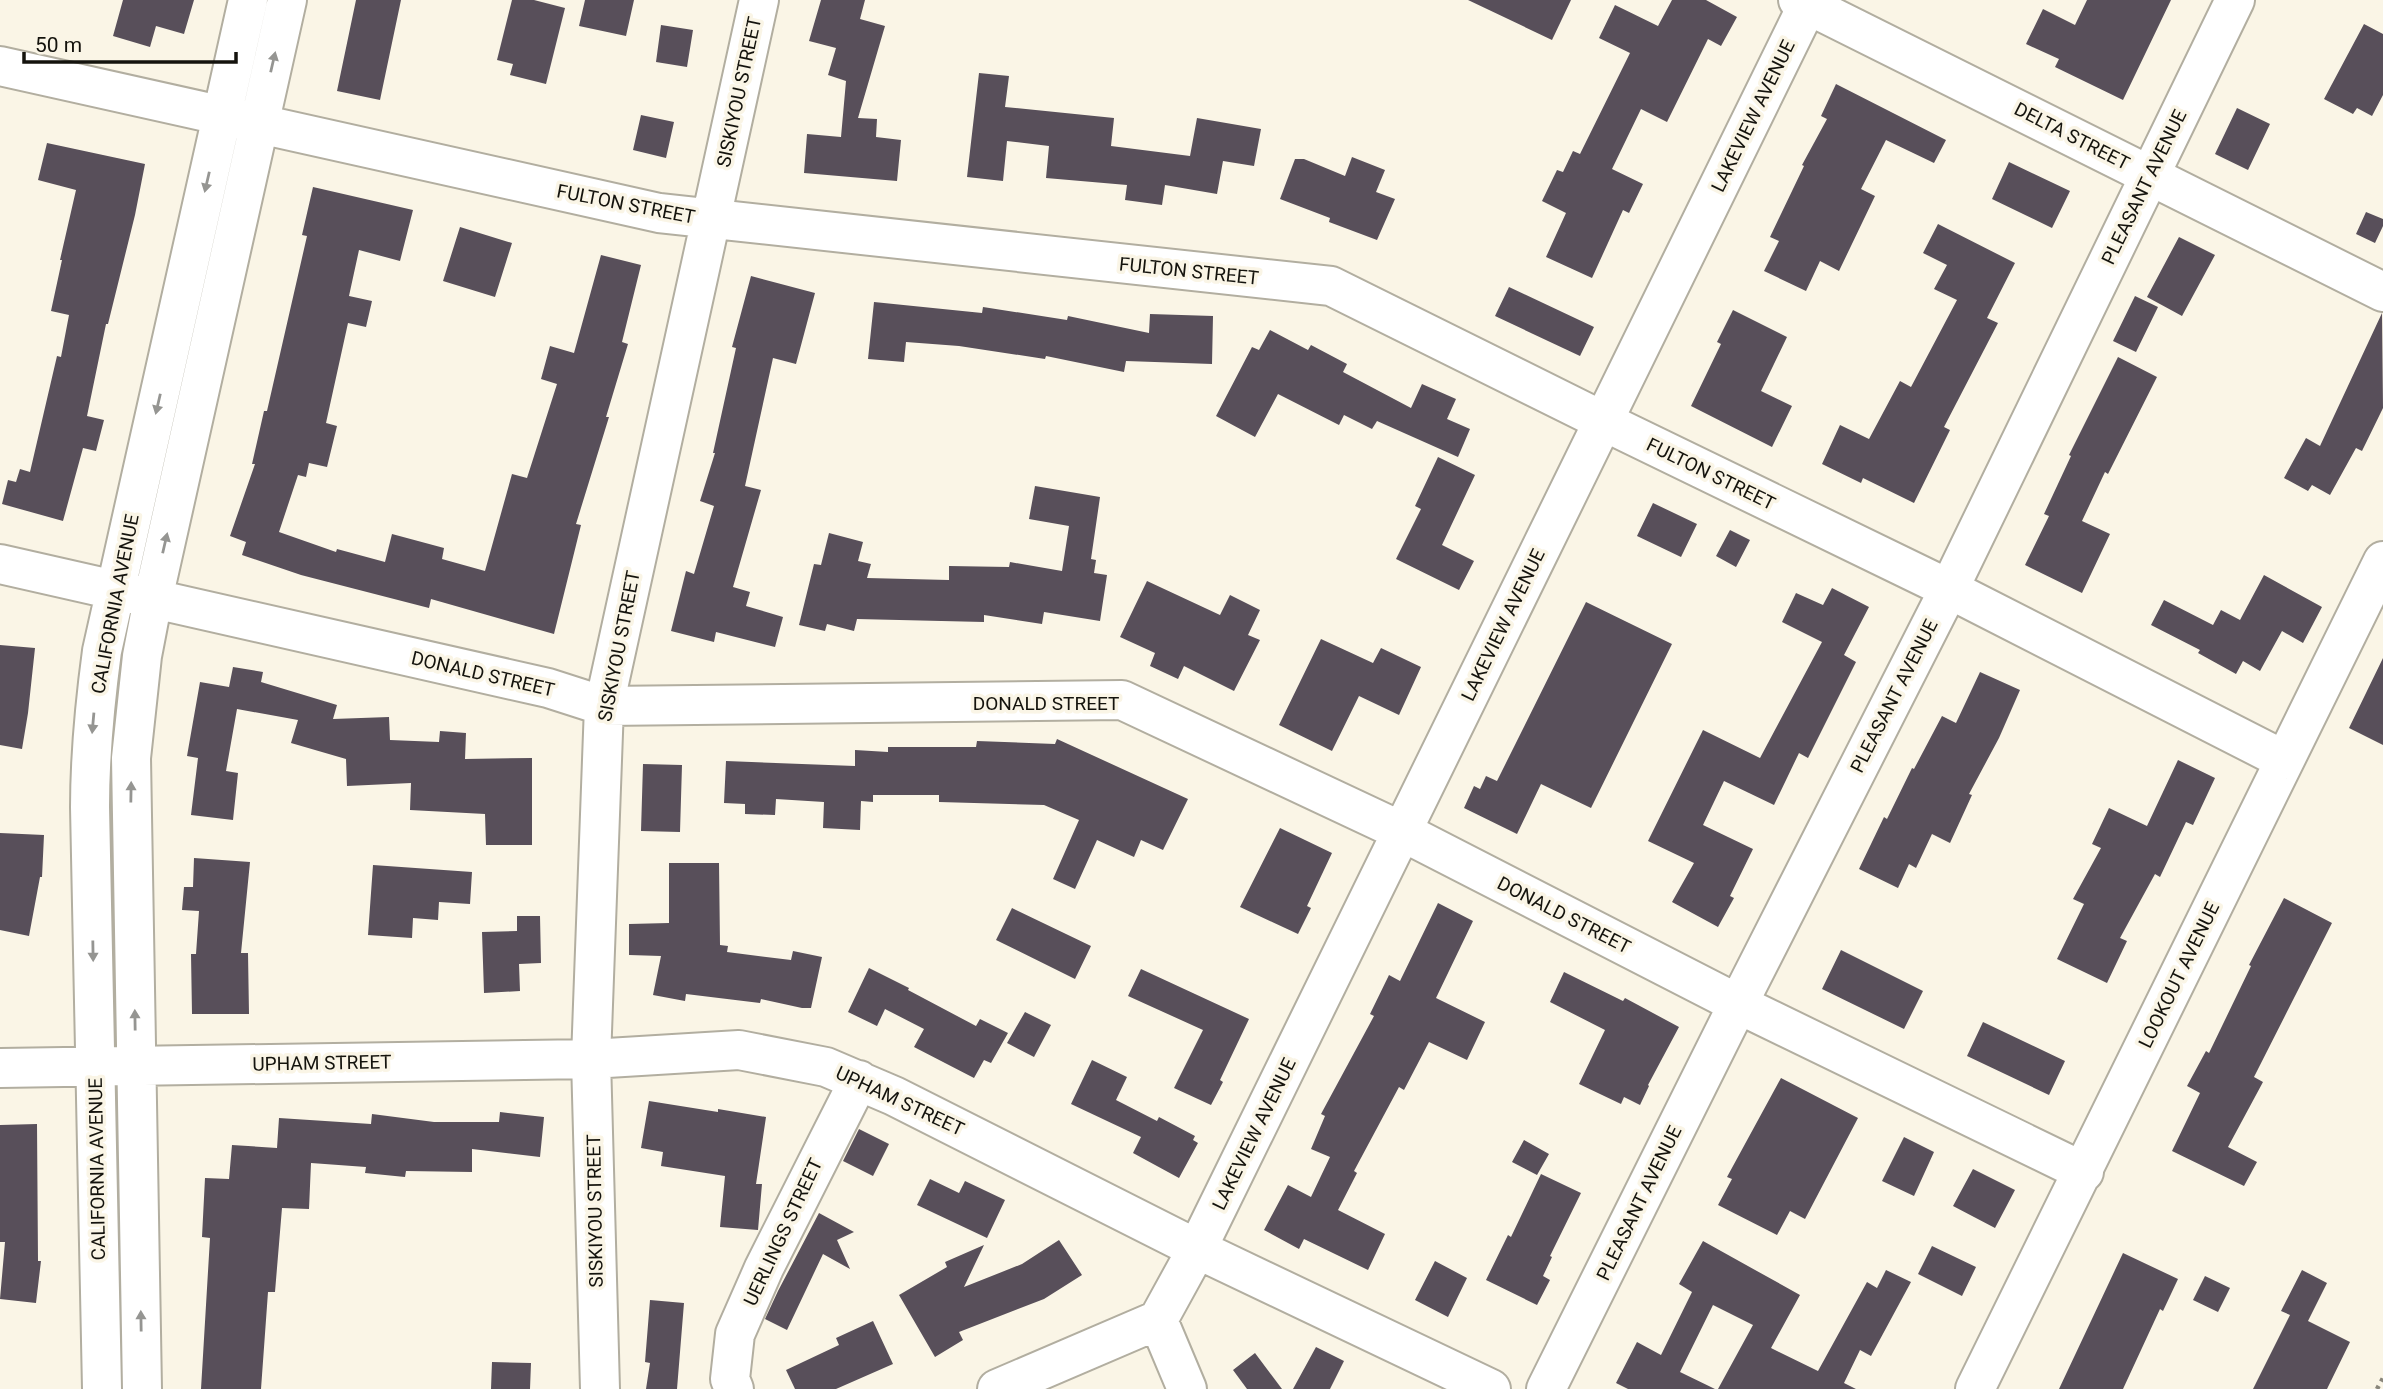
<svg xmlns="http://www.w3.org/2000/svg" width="2383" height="1389" font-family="Roboto,sans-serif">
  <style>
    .building { fill: #584f5a }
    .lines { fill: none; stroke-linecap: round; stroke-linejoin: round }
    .minor-casing { stroke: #b2aea0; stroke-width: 42 }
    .path { stroke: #89867b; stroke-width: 4.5; stroke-dasharray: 3.5 5; stroke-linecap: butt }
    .minor { stroke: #fff; stroke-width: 38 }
    .oneway { fill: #959592 }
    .labels { text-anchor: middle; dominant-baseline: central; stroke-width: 7; stroke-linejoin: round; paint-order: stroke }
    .street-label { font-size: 19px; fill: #14130d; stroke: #faf5e6 }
  </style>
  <rect width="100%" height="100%" fill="#faf5e6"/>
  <path class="building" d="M123,0H194L184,34L156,26L150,47L113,36Z
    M356,0H401L380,100L337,91Z
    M512,0H534L565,8L546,84L510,75L513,64L497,60Z
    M585,0H634L626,36L579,26Z
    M821,0H865L860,19L885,26L858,118L877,119L876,137L901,140L897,181L804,173L807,134L841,137L846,81L828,75L836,48L809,41Z
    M1468,0H1571L1552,40Z
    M1672,0H1706L1737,17L1721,46L1708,39L1667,122L1641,109L1612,169L1643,184L1629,213L1623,210L1592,278L1546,257L1566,213L1542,201L1557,170L1563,172L1573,151L1580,154L1630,53L1599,38L1615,5L1658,26Z
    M2087,0H2171L2123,100L2055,67L2059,59L2026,44L2043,9L2075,25Z
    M2364,24L2383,34V95L2372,116L2357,108L2353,114L2324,99Z
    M661,25L693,30L687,67L656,62Z
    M979,73L1009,76L1005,107L1114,118L1111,146L1190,156L1197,118L1261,129L1254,166L1223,161L1217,194L1165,185L1162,205L1125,200L1127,185L1046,178L1049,146L1007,141L1003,181L967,177Z
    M1836,84L1946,140L1934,163L1886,140L1861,189L1875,196L1839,271L1820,261L1806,291L1764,271L1779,241L1770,237L1804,166L1802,165L1827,119L1821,116Z
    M2237,108L2270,124L2248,170L2215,154Z
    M641,115L674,122L666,158L633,150Z
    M47,143L145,164L135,215L108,324H106L87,416L104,420L96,451L83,448L63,521L2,504L8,480L16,482L20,469L30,472L57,356L61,357L69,315L51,311L62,260H60L76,190L38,180Z
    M1352,157L1385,170L1376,192L1395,199L1377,240L1329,222L1330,218L1280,199L1295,159H1304L1345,176Z
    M2009,162L2070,191L2052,228L1992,199Z
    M313,187L413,210L400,261L359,250L349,296L372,301L366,327L348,323L326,423L337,426L327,467L309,463L306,477L298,475L279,532L336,552L337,549L385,562L392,534L444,548L442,559L485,571L512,474L527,478L557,384L541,379L550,346L574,353L601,255L641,265L622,342L628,344L606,417H609L576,524L581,525L554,634L431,599L429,608L301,575L242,555L246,542L230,536L255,464H252L264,411H267L307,236L302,235Z
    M2366,212L2383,219V226L2375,243L2356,234Z
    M1938,224L2015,263L1987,318L1998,323L1944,427L1950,430L1914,503L1863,478L1861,483L1822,464L1840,425L1869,439L1900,381L1911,387L1957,300L1934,289L1947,265L1923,253Z
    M460,227L512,243L495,297L443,281Z
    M2179,237L2215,255L2182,316L2147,297Z
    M751,276L815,293L796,364L773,358L745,486L761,490L733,587L750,592L746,606L783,617L775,647L716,632L714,642L671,631L686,571L694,574L714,506L700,501L715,453H713L736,348L732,347Z
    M1509,287L1594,327L1580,356L1495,316Z
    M2135,296L2158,307L2136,352L2113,341Z
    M874,302L982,313L983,307L1067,320L1068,316L1149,333L1150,314L1213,316L1212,364L1126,361L1124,372L1046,356L1045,359L959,346L906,342L904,362L868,359Z
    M1733,310L1787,337L1761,391L1792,406L1772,447L1691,406L1721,344L1717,342Z
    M2382,313L2383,408L2362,451L2356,448L2330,495L2312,485L2308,491L2284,478L2306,438L2320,446Z
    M1270,330L1308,350L1311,345L1347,364L1343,372L1411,408L1422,384L1456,399L1447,419L1470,429L1458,457L1377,421L1372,429L1344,415L1339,425L1278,394L1255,437L1216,416L1252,347L1259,350Z
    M2118,357L2157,377L2108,474L2105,472L2082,521L2110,534L2082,593L2025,565L2049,516L2044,514L2071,456L2069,455Z
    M1438,457L1475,475L1442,545L1474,561L1459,590L1396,559L1421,509L1415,506Z
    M1035,486L1100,497L1091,559L1096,560L1094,573L1107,575L1100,621L1044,612L1042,624L984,615V622L857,619L854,631L827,624L825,631L799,625L814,564L821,565L829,533L863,542L858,561L871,564L867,578L949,580V566L1009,567L1010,562L1062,571L1069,526L1029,519Z
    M1653,503L1697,524L1681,557L1637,536Z
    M1730,530L1750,540L1736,567L1716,556Z
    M2264,575L2322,607L2303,643L2282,631L2260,671L2243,661L2236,674L2198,653L2200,650L2151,625L2164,600L2213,625L2221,610L2240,620Z
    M1147,581L1220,615L1230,595L1260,610L1248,635L1260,640L1234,691L1184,666L1178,679L1150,666L1155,653L1120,637Z
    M1832,588L1869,607L1844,655L1856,662L1808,758L1799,753L1774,805L1724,781L1703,825L1753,849L1730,896L1734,898L1718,927L1672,902L1694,863L1648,841L1703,730L1760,758L1822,642L1782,622L1796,593L1823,605Z
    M1586,602L1672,644L1591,808L1541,784L1517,834L1464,808L1474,786L1480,789L1486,776L1497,781Z
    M1321,639L1373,663L1381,648L1421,667L1399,715L1359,696L1332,751L1279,725Z
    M0,645L35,648L28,713L22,749L0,745Z
    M2383,658V745L2349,728Z
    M233,667L263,672L261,682L337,705L333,719L389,717L390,740L439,742L440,731L466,733L465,759L532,758V845H486L485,814L410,810L411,783L347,786L346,759L291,743L298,720L237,709L226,771L238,773L233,820L191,815L198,758L187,756L200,682L229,687Z
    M1980,672L2020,690L1999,738L1969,794L1972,795L1950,843L1932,834L1916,868L1909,864L1898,888L1859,869L1884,817L1887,819L1912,768L1914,769L1942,716L1956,723Z
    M1057,739L1188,799L1163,850L1141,840L1134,857L1097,840L1075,889L1053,879L1079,820L1044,805L939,802V795H873V802L861,801L860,830L823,828L824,802L776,799L775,815L745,814V804L724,803L726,761L855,766V750L888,752V747H976L977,741L1055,744Z
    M2178,760L2215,778L2193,825L2186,822L2160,877L2155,874L2120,938L2127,941L2107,983L2057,959L2084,904L2073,899L2101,848L2092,844L2109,808L2147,826Z
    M643,764L682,765L680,832L641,831Z
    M1280,828L1332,853L1307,906L1311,908L1298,934L1240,907Z
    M0,833L44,835L42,877H40L29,936L0,930Z
    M194,858L250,862L241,953H248L249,1014H192L191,954H196L199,911L182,910L184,887H193Z
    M669,863H719L720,945L728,946L727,952L791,960L793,951L822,957L811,1008H802L761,999L760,1003L686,994L685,1001L653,995L661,956L629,955V924L669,923Z
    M373,865L472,872L470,904L439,902L438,920L413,918L412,938L368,935Z
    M2284,898L2332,923L2254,1077L2263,1082L2228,1147L2257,1162L2244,1186L2172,1151L2200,1093L2187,1086L2206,1051L2209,1053L2251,966L2249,965Z
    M1438,903L1473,921L1436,998L1485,1022L1467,1060L1429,1042L1404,1090L1399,1087L1354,1171L1357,1173L1338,1210L1385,1234L1368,1270L1304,1239L1299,1249L1264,1230L1288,1185L1311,1197L1330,1157L1311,1149L1325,1116L1321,1114L1374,1016L1370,1014L1389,975L1400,981Z
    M1012,908L1091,946L1075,979L996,940Z
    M517,916H540L541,963L519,964L520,991L484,993L482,932L517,931Z
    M1841,950L1923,991L1904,1029L1822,989Z
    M869,968L909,988L908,990L976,1026L980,1019L1008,1033L991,1063L984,1060L974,1078L914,1047L924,1029L885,1009L877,1026L848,1012Z
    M1141,969L1249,1019L1220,1080L1223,1082L1211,1105L1174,1088L1203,1030L1128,996Z
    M1564,972L1623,1001L1625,998L1679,1027L1648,1085L1649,1086L1640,1105L1624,1097L1621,1104L1579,1084L1605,1030L1550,1002Z
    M1025,1012L1051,1025L1034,1057L1007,1043Z
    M1983,1022L2065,1061L2049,1095L1967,1056Z
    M1092,1060L1127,1077L1116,1100L1157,1121L1159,1117L1195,1136L1193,1140L1198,1143L1179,1178L1133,1153L1141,1137L1071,1104Z
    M1781,1078L1858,1118L1805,1219L1790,1211L1777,1235L1718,1205L1732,1179L1727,1177Z
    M649,1101L718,1112V1109L766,1117L756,1184H762L758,1230L720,1227L725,1176L661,1166L663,1152L641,1148Z
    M500,1112L544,1117L540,1157L472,1149V1172L406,1171L405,1177L365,1173L366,1167L311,1163L309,1209L282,1208L275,1292H268L261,1389H201L210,1238L202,1237L205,1178L229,1179L232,1145L277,1148L279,1118L371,1124L372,1114L434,1122H499Z
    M37,1124L38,1261H41L36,1303L0,1299L5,1242H0V1125Z
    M859,1129L889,1144L873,1176L843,1161Z
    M1904,1137L1934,1152L1914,1196L1882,1181Z
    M1524,1140L1549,1154L1537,1175L1512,1162Z
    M1973,1169L2015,1190L1995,1228L1953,1206Z
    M1541,1174L1581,1193L1550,1256L1552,1257L1543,1276L1550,1280L1537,1305L1486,1280L1508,1235L1511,1237Z
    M930,1179L959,1193L965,1181L1005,1200L987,1238L917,1205Z
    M819,1213L854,1232L837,1240L850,1269L823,1254L787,1330L765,1319L778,1291Z
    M1059,1240L1082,1275L1044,1299L959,1332L963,1340L935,1357L899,1295L947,1267L945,1262L984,1245L964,1287L1022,1264Z
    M1703,1241L1800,1295L1771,1348L1818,1371L1867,1282L1877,1288L1886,1270L1911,1282L1871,1356L1860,1350L1844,1383L1856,1389H1718L1753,1325L1713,1305L1680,1372L1715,1389H1628L1616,1383L1637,1342L1661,1355L1692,1292L1679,1284Z
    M1932,1246L1976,1267L1962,1296L1918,1274Z
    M2123,1253L2178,1279L2163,1311L2160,1309L2123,1389H2059Z
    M1435,1261L1467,1278L1448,1317L1415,1300Z
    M2302,1270L2327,1283L2308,1321L2350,1342L2327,1389H2253L2290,1315L2281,1311Z
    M2205,1276L2230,1288L2218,1312L2193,1300Z
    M650,1300L684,1303L677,1389H646L650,1363L645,1362Z
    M873,1321L893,1364L836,1389H795L786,1370L839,1345L836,1338Z
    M1316,1347L1344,1361L1330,1389H1293Z
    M1255,1353L1282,1389H1247L1233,1370Z
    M492,1362L531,1363L530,1389H491Z"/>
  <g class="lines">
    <g class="minor-casing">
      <path id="minor" d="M1798,0L2383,292
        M0,66L659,213L1331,286L1603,421L1949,589L2284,760
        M0,564L548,688L604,706L1122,700L1403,832L1738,1004L2084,1172
        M0,1068L591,1059L739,1050L826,1067L894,1096L1197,1249L1491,1389
        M1158,1320L1187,1389
        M102,1389L90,807C90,754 95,703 102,651L248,0
        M142,1389L131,758L142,656L153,599L287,0
        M600,1389L591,1059L604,706L759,0
        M734,1389L730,1379L735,1334L764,1268L859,1080
        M997,1389L1158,1320L1197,1249L1810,0
        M1546,1389L1738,1004L1949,589L2235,0
        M1975,1389L2383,561"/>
    </g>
    <path class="path" d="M2377,1389L2383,1378"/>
    <use href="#minor" class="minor"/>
  </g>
  <defs><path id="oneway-solid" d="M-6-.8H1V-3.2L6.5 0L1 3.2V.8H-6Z" transform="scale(1.75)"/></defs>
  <g class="oneway">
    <use href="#oneway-solid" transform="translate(273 62) rotate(-77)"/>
    <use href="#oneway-solid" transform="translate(207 182) rotate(103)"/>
    <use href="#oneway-solid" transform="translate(158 404) rotate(103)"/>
    <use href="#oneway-solid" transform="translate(165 543) rotate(-77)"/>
    <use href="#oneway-solid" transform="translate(93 723) rotate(95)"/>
    <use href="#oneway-solid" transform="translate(131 792) rotate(-89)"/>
    <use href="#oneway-solid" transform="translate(93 951) rotate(89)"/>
    <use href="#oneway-solid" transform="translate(135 1020) rotate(-91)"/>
    <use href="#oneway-solid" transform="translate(141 1321) rotate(-91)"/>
  </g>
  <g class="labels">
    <g class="street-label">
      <text transform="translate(739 92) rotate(-78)">SISKIYOU STREET</text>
      <text transform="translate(1753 116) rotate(-64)">LAKEVIEW AVENUE</text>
      <text transform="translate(2072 136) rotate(27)">DELTA STREET</text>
      <text transform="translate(2144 187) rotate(-64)">PLEASANT AVENUE</text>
      <text transform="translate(626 204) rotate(11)">FULTON STREET</text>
      <text transform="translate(1189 271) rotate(6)">FULTON STREET</text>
      <text transform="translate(1711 474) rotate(26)">FULTON STREET</text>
      <text transform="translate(115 604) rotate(-79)">CALIFORNIA AVENUE</text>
      <text transform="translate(1503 625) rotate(-64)">LAKEVIEW AVENUE</text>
      <text transform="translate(619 646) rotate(-79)">SISKIYOU STREET</text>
      <text transform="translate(483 674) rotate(13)">DONALD STREET</text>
      <text transform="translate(1894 696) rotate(-63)">PLEASANT AVENUE</text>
      <text x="1046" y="703">DONALD STREET</text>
      <text transform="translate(1564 915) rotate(27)">DONALD STREET</text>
      <text transform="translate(2179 975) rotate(-64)">LOOKOUT AVENUE</text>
      <text transform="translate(322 1063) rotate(-1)">UPHAM STREET</text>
      <text transform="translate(900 1101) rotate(25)">UPHAM STREET</text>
      <text transform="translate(1254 1134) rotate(-64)">LAKEVIEW AVENUE</text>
      <text transform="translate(97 1169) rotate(-91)">CALIFORNIA AVENUE</text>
      <text transform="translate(1639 1203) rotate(-64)">PLEASANT AVENUE</text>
      <text transform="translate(595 1211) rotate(-91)">SISKIYOU STREET</text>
      <text transform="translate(783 1232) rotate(-65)">UERLINGS STREET</text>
    </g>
  </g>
  <path d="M24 52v10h212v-10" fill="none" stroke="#14130d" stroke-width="3.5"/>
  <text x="35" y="52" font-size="21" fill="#14130d" stroke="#faf5e6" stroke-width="5" paint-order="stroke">50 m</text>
</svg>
